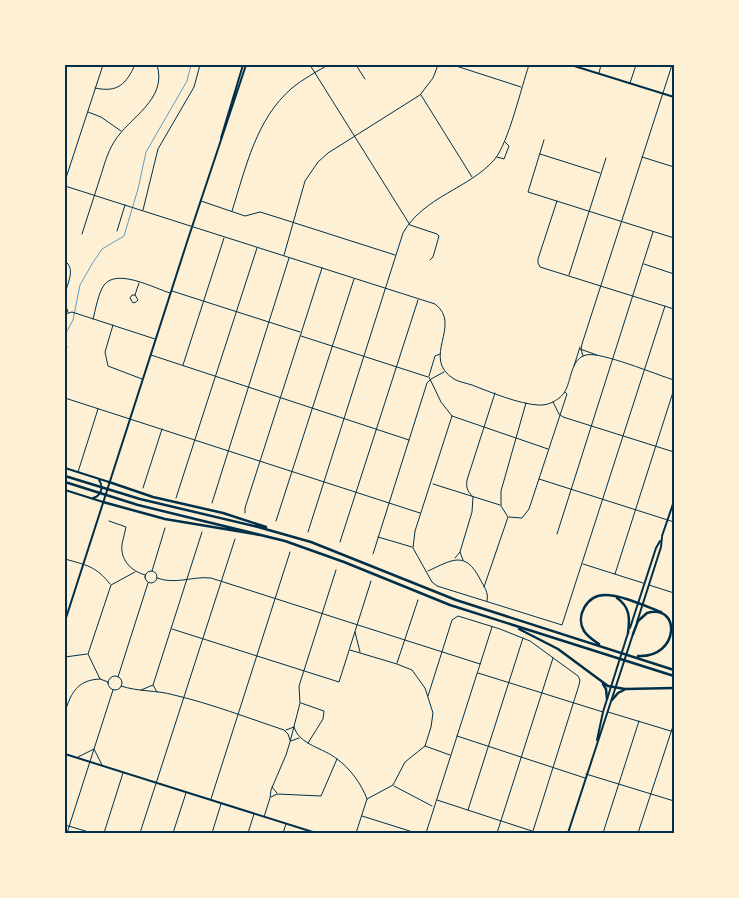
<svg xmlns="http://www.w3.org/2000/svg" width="739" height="898" font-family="Roboto,sans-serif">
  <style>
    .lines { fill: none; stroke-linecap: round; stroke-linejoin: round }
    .stream { stroke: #669bbc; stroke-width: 1 }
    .minor { stroke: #003049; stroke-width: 1 }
    .tertiary { stroke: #003049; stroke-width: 1 }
    .secondary { stroke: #003049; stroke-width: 2 }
    .motorway { stroke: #003049; stroke-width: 2.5 }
    .neatline { fill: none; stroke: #003049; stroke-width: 2 }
  </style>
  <rect width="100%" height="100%" fill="#fdf0d5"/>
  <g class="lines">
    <path class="stream" d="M65,335L73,320L80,285L92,264L102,249L124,236L138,189L146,152L187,81L191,65"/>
    <path class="minor" d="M310,65L410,225L437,234L439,236L433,257L430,260
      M356,65L365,79
      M453,65L521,87
      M599,73L601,65
      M630,83L636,65
      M95,88C118,93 126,84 135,65
      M421,95L472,177
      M88,112L101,117L121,131
      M544,140L528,192L674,238
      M540,154L600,173
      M497,157L504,159L509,146L505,142
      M642,157L674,167
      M65,181L103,65
      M201,201L245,216L260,212L273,216L395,255
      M557,201L538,259V263L540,267L674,309
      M143,210L158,149L194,87L200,65
      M232,211C246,167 256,119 292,88C303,79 316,72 328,65
      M117,231L125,205
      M82,234C88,215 94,197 100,178C104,166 107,153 114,142C129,117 168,100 157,65
      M284,255L305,181L318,162L328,153L420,95L433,78L438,65
      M65,261C77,270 66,284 65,296C65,302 66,307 68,312
      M644,264L674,274
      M569,275L606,158
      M172,291L300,332
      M135,295H132L130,298L133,303L136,302L138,300L135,295L139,283
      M65,314L72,312L155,339
      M93,319C96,308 98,294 104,285C117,268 154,288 170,293
      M113,325L105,352L108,366L142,379
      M301,336L428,377
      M580,349L597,355
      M65,350L67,347
      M151,355L409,440
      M583,356L581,349L582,344L672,65
      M183,365L224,238
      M574,366L580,347
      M429,376L435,356L440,354
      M429,377L441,402L452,416L548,449
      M65,398L420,513
      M553,402L559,414L563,417L674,452
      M452,416L415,531L413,548L432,582L437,586L562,625L665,306
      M78,472L98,409
      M539,479L674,522
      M433,484L500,505
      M143,488L162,429
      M176,498L257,248
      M212,503L289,258
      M65,506L66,501
      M245,513V508L322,268
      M509,517L522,518L529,509L567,394L565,392
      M109,521L126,527C125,533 123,538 122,544C120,560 131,571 145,575
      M276,521L354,279
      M308,532L403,233C424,196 469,189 495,159C509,141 521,88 529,65
      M557,534L653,232
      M378,537L412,547
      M340,542L418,300
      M460,552L472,512L473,497C467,491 466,487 467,480L495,393
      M373,554L427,383L431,379L444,372
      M455,558L460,552L463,560
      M65,559C86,565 96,566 110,584
      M583,564L643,583
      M145 577a6 6 0 1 1 12 0a6 6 0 1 1-12 0Z
      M152,571L165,528
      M428,571C452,560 465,550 480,579C484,587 489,592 487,601
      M615,574L674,389
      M157,578C176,585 192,576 211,578L480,664
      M649,585L674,593
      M484,587L508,517L501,506V491L526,403
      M172,629L339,682L371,581
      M355,632L360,652
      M350,650L397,664L412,670L425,688L433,713L431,727L425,746L405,762L393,785L367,799L356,833
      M65,657L87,654
      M397,663L418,600
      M478,673L603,712
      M108 683a7 7 0 1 1 14 0a7 7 0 1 1-14 0Z
      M118,677L148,583
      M100,679L108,682
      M153,685L202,532
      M121,686C139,692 157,690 174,695C212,704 248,718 284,730L288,734L290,740
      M141,690L153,685L157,692
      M428,696L452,620L458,616L500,629L530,641L578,676L580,680L579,685L533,831
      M301,703L324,711L323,719L308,743
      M65,712C71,692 78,680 100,679L88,654L111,585L135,572
      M608,712L674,732
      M294,727C299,745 324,748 337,759C350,768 362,785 367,799
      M286,730L294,727
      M457,736L585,778
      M291,741L299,738
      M425,746L450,755
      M78,757L94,749L102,765
      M586,774L674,801
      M394,786L432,806
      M272,787L277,793
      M271,797L277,794L321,796L337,759
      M211,799L290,552
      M437,800L538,833
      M468,810L523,638
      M362,816L416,833
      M264,817L270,798L271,790L286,755L290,742L300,703L299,686L336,570
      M67,833L113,690
      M104,833L123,773
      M140,833L235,539
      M173,833L186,793
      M212,833L221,804
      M248,833L254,814
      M283,833L286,824
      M426,833L492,627
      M497,833L553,658
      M603,833L639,721
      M638,833L674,723
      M674,833V832"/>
    <path class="tertiary" d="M65,186L435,304C463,325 420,358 454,379C459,382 466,383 472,385C490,392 519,404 538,405C547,406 558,401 564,393C572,381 570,359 586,355C600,351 657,375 674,380
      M65,825L92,833"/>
    <path class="secondary" d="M571,65L674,97
      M221,138L243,65
      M65,468L109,482
      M65,490L103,502
      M93,498C101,496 104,487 99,480
      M662,536L674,501
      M65,621L188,239L246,65
      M637,622L661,547L662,537
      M630,628L656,548L660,541
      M597,740L603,712L628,633
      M65,754L316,833
      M568,833L633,634"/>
    <path class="motorway" d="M65,476L140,499L258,527L311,542L456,600L674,670
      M65,482L138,505L285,541L344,562L450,605L674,676
      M109,482L153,497L223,513L266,527
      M103,502L165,519L260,535
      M617,598C630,607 630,618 628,633
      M519,629L558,649L608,686L625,689L674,688
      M633,634L638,621L647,613C681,603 680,658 638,656
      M599,644C593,640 588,637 584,631C575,616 587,595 605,595C622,595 645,606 661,612
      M603,684L606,689L607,699
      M612,700L618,693L624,690"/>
  </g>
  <rect width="739" height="898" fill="none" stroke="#fdf0d5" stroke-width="132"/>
  <rect x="66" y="66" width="607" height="766" class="neatline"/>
</svg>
